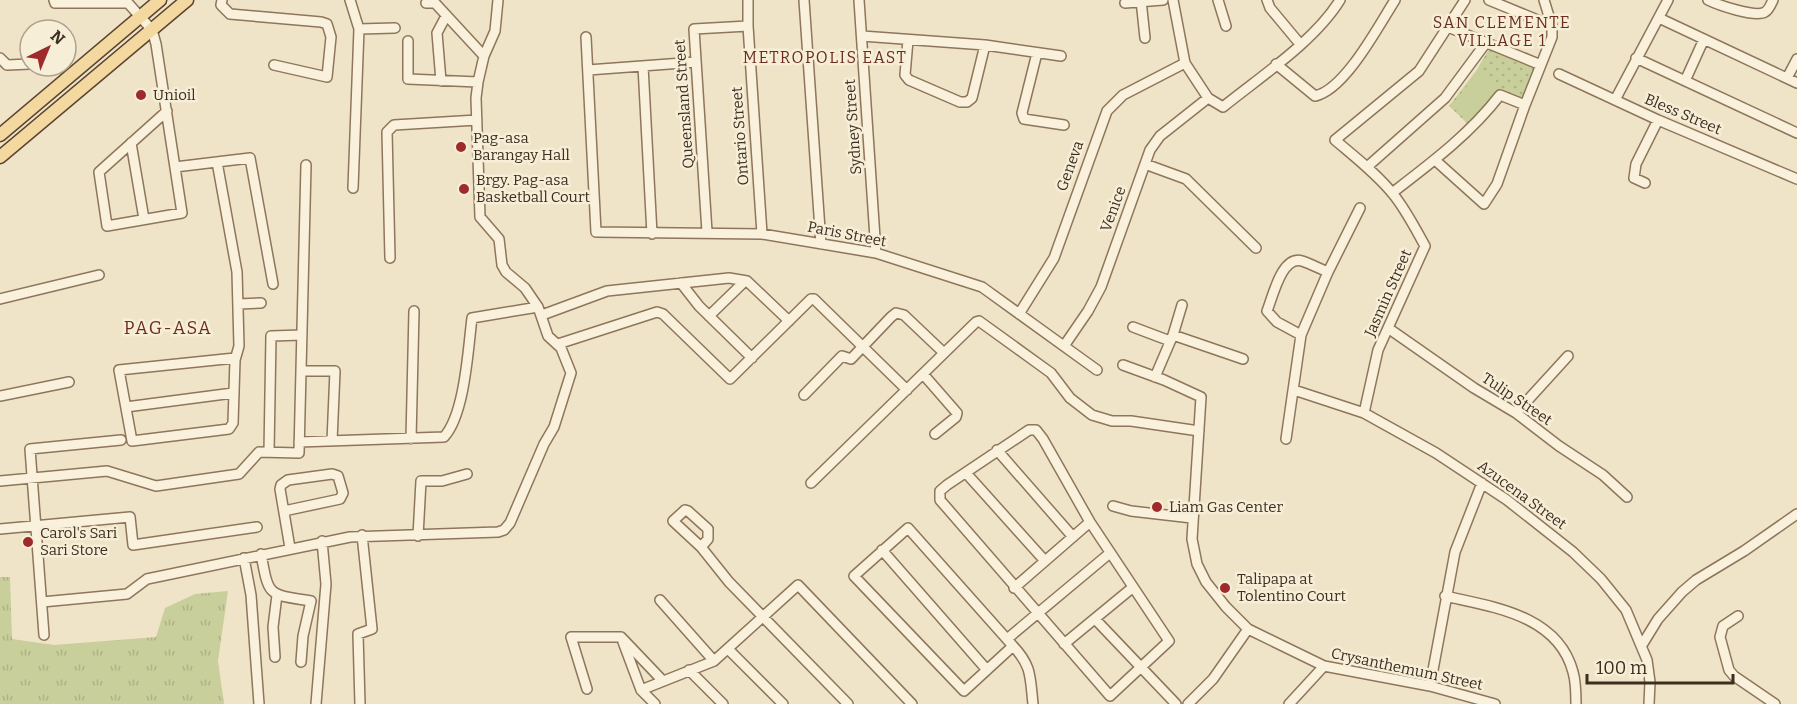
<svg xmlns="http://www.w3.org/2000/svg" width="1797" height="704" font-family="Bitter,serif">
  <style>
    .grass { fill: url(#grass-tufts) }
    .park { fill: url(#park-dots) }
    .pitch { fill: #c9cf9b }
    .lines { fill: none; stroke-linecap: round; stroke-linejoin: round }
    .minor-casing { stroke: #8d765c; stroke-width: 12 }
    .major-casing { stroke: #5b4430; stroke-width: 15 }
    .minor { stroke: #faf1dc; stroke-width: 9 }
    .major { stroke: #f3d9a0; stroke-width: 12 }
    .poi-dot { fill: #9e2a2b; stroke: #f7eed8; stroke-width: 2 }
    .labels { text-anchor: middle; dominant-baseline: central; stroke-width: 5; stroke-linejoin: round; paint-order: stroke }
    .poi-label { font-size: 15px; fill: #3d2e20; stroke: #f7eed8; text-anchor: start }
    .street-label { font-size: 15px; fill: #3d2e20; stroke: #f7eed8 }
    .neighbourhood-label { font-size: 16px; letter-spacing: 1.5px; fill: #6b2e1e; stroke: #f7eed8 }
    .quarter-label { font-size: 18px; letter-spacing: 1.5px; fill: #6b2e1e; stroke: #f7eed8 }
  </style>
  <defs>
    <pattern id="grass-tufts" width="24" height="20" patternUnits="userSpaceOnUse" patternTransform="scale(1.5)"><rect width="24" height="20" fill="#c9cf9b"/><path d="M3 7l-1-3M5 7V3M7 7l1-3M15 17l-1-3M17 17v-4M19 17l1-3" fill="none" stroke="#aeb285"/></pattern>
    <pattern id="park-dots" width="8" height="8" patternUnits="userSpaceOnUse" patternTransform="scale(1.5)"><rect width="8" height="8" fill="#c9cf9b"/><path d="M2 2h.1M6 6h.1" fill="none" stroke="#aeb285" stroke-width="1.8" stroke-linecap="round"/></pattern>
  </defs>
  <rect width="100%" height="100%" fill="#f0e4c8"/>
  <path class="grass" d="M0,577H10L12,639L54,645L156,637L165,608L195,594L228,591L218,661L224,704H0Z"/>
  <path class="park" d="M1489,49L1537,65L1525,96L1521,99L1499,91L1470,126L1449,106L1476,71Z"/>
  <path class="pitch" d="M1478,73L1497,89L1471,122L1451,106Z"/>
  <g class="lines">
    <g class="minor-casing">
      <path id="minor" d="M54,0L55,3H128L152,30L156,44L182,213L107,226L99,172L167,111
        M222,0L221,5L230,14L321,22L327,24L331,37L327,77L274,65
        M350,0L359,29L353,188
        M748,0V26L762,234
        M804,0L821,244
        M859,0L876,253
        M1141,0L1145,38
        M1173,0L1185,63L1208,98L1223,107C1260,77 1315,41 1340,0
        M1218,0L1226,26
        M1267,0L1270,8L1300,44
        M1489,0L1552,26
        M1708,0C1718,5 1756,18 1765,12C1769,10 1771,4 1773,0
        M426,3H435L484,56
        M1125,3L1163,0
        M1659,18L1797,83
        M1448,27L1541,65
        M359,29L395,28
        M862,36L985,45L1061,56
        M586,37L596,232L762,234L876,253L982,287L1097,370
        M908,40L905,75L909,80L960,102H967L972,98L985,45
        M408,41V79L478,82
        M1037,53L1022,113L1024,119L1064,125
        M0,58L7,65L30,64
        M1636,58L1797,133
        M1276,64L1315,96C1345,90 1379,25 1395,0
        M51,66L54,69
        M643,66L652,234
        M588,70L696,62
        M1559,74L1658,120L1797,179
        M1787,78L1797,59
        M441,81L437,33L446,16
        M1685,81L1704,39
        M1615,100L1668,0
        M131,143L144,219
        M1435,160L1484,204L1497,184L1525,105L1552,37V26L1544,0
        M217,162L237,272L239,346L235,360L233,423L229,429L132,441L119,370L235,358
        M1145,164L1186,179L1256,248
        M175,167L250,158L273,284
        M1367,167L1445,98L1485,44
        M1645,183L1634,178L1636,164L1658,120
        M1392,193C1431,163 1470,134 1500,95L1525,105
        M707,232L694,29L748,26
        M390,258L387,132L394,125L477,120
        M681,283L699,306L752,358
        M0,299L99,275
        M238,304L261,303
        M1019,314L1054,258L1107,111L1123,95L1185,63
        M542,315L607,291L729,278L747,281L789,321
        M709,316L745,281
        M1133,327L1170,341
        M1388,328L1474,388L1516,413L1559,446L1603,475L1627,497
        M1173,335L1243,359
        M1301,335L1277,322L1267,311C1273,296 1282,255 1302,261C1311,264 1320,269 1328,272
        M558,344L657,312L663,314L730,379L811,299H814L907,390
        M1064,346L1088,311L1101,287L1150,150L1160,136L1208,98
        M1123,365L1164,380L1201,397L1192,539L1197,564L1206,582L1226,607L1248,629L1324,666L1430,686L1495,704
        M301,371H335L332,441
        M923,374L957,413L956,417L935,434
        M1155,377L1173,335L1182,305
        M1294,390L1364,413L1436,453L1507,500L1573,552L1601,579L1626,610L1647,660L1650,682L1649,704
        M804,395L842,356L851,359L891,317L896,313L904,315L944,353
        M0,396L69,382
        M126,407L233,393
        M1364,413L1378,350L1425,246C1415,228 1406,210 1393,194C1377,174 1355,157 1335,140L1419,71L1465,0
        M1516,413L1568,356
        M1029,430H1036L1043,439L1090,522L1169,641L1110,696L940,500V491L947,485Z
        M411,439L414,311
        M1286,439L1301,335L1328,272L1360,208
        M299,442L444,437C465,414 468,349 472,318L538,307
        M997,450L1073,537
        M269,452L271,336L302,335
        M966,473L1045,561
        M0,481L107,471L156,486L239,474L259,452L299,453L306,165
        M811,483L976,322L979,321L1051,373L1070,398L1092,415L1112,421H1131L1199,431
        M1113,506L1131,511L1192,518
        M284,511L340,499L343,493L338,476L332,474L288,480L281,485L280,489L290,548
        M908,528L1013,646L964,691L854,576Z
        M0,529L130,517L133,545L257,527
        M418,536L421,481H442L467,474
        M701,547L708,539V529L688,511L685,510L673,521L701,547L729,582L848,704
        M882,550L987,670
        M261,554C269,598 268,594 311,601L303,636L301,662
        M244,558L251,595L259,704
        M1014,588L1090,522
        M1445,596C1493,607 1558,615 1573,672C1576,682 1576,693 1576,704
        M660,600L714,661
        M42,602L127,594L147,579L350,537L498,532L504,530L510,523L544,444L554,427L571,373L561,348L548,336L538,307L525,288L506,272L502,265L499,239L480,217L476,98L478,82L484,56L495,31L498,0
        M1738,616L1723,626L1720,637L1729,670L1734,676L1775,704
        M1095,619L1176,704
        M44,635L30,449L121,440
        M1007,639L1110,553
        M623,642L641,690L655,704
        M1064,644L1132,588
        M1642,645L1658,619L1682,592L1696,580L1744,551L1797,514
        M1013,646C1032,666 1030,677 1033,704
        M728,649L783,704
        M275,657L273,627L277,595
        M689,670L723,704
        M1430,686L1455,552L1482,483
        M587,689L571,637H621L663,681
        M641,690L714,661L798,585L912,704
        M316,704L326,584L322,541
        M360,704L358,634L372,629L362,535
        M1188,704L1213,679L1248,629
        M1289,704L1324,666"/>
    </g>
    <g class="major-casing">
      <path id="major" d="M0,135L160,0
        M0,157L187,0"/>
    </g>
    <use href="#minor" class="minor"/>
    <use href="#major" class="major"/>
  </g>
  <g class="poi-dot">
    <circle cx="141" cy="95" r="6"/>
    <circle cx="461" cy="147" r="6"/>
    <circle cx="464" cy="189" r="6"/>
    <circle cx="1157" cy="507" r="6"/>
    <circle cx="28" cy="542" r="6"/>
    <circle cx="1225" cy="588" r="6"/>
  </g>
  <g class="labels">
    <g class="poi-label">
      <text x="153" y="95">Unioil</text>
      <text x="473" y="138">Pag-asa<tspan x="473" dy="17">Barangay Hall</tspan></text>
      <text x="476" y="180">Brgy. Pag-asa<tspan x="476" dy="17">Basketball Court</tspan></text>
      <text x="1169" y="507">Liam Gas Center</text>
      <text x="40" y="533">Carol's Sari<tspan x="40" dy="17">Sari Store</tspan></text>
      <text x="1237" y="579">Talipapa at<tspan x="1237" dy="17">Tolentino Court</tspan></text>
    </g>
    <g class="street-label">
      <text transform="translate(684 104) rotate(-94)">Queensland Street</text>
      <text transform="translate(1683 114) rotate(23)">Bless Street</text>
      <text transform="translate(853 127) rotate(-94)">Sydney Street</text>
      <text transform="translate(740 136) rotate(-94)">Ontario Street</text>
      <text transform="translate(1070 166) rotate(-70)">Geneva</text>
      <text transform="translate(1113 209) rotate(-70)">Venice</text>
      <text transform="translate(847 234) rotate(11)">Paris Street</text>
      <text transform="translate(1388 293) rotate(-66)">Jasmin Street</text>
      <text transform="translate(1517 399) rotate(34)">Tulip Street</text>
      <text transform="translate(1522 495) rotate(36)">Azucena Street</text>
      <text transform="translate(1407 669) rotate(12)">Crysanthemum Street</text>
    </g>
    <g class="neighbourhood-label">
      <text x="1502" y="22">SAN CLEMENTE<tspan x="1502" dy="18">VILLAGE 1</tspan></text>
      <text x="825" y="57">METROPOLIS EAST</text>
    </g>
    <g class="quarter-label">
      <text x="168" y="328">PAG-ASA</text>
    </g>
  </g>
  <g transform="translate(48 48) rotate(43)"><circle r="28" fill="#f7eed8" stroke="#ada18e" stroke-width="1.5"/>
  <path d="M0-4.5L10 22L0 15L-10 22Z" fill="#9e2a2b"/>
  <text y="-9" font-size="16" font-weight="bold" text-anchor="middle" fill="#3d2e20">N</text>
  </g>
  <path d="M1587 674v9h146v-9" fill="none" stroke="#3d2e20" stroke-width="3"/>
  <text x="1596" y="674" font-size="18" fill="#3d2e20" stroke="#f7eed8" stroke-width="4.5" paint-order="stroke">100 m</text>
</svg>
